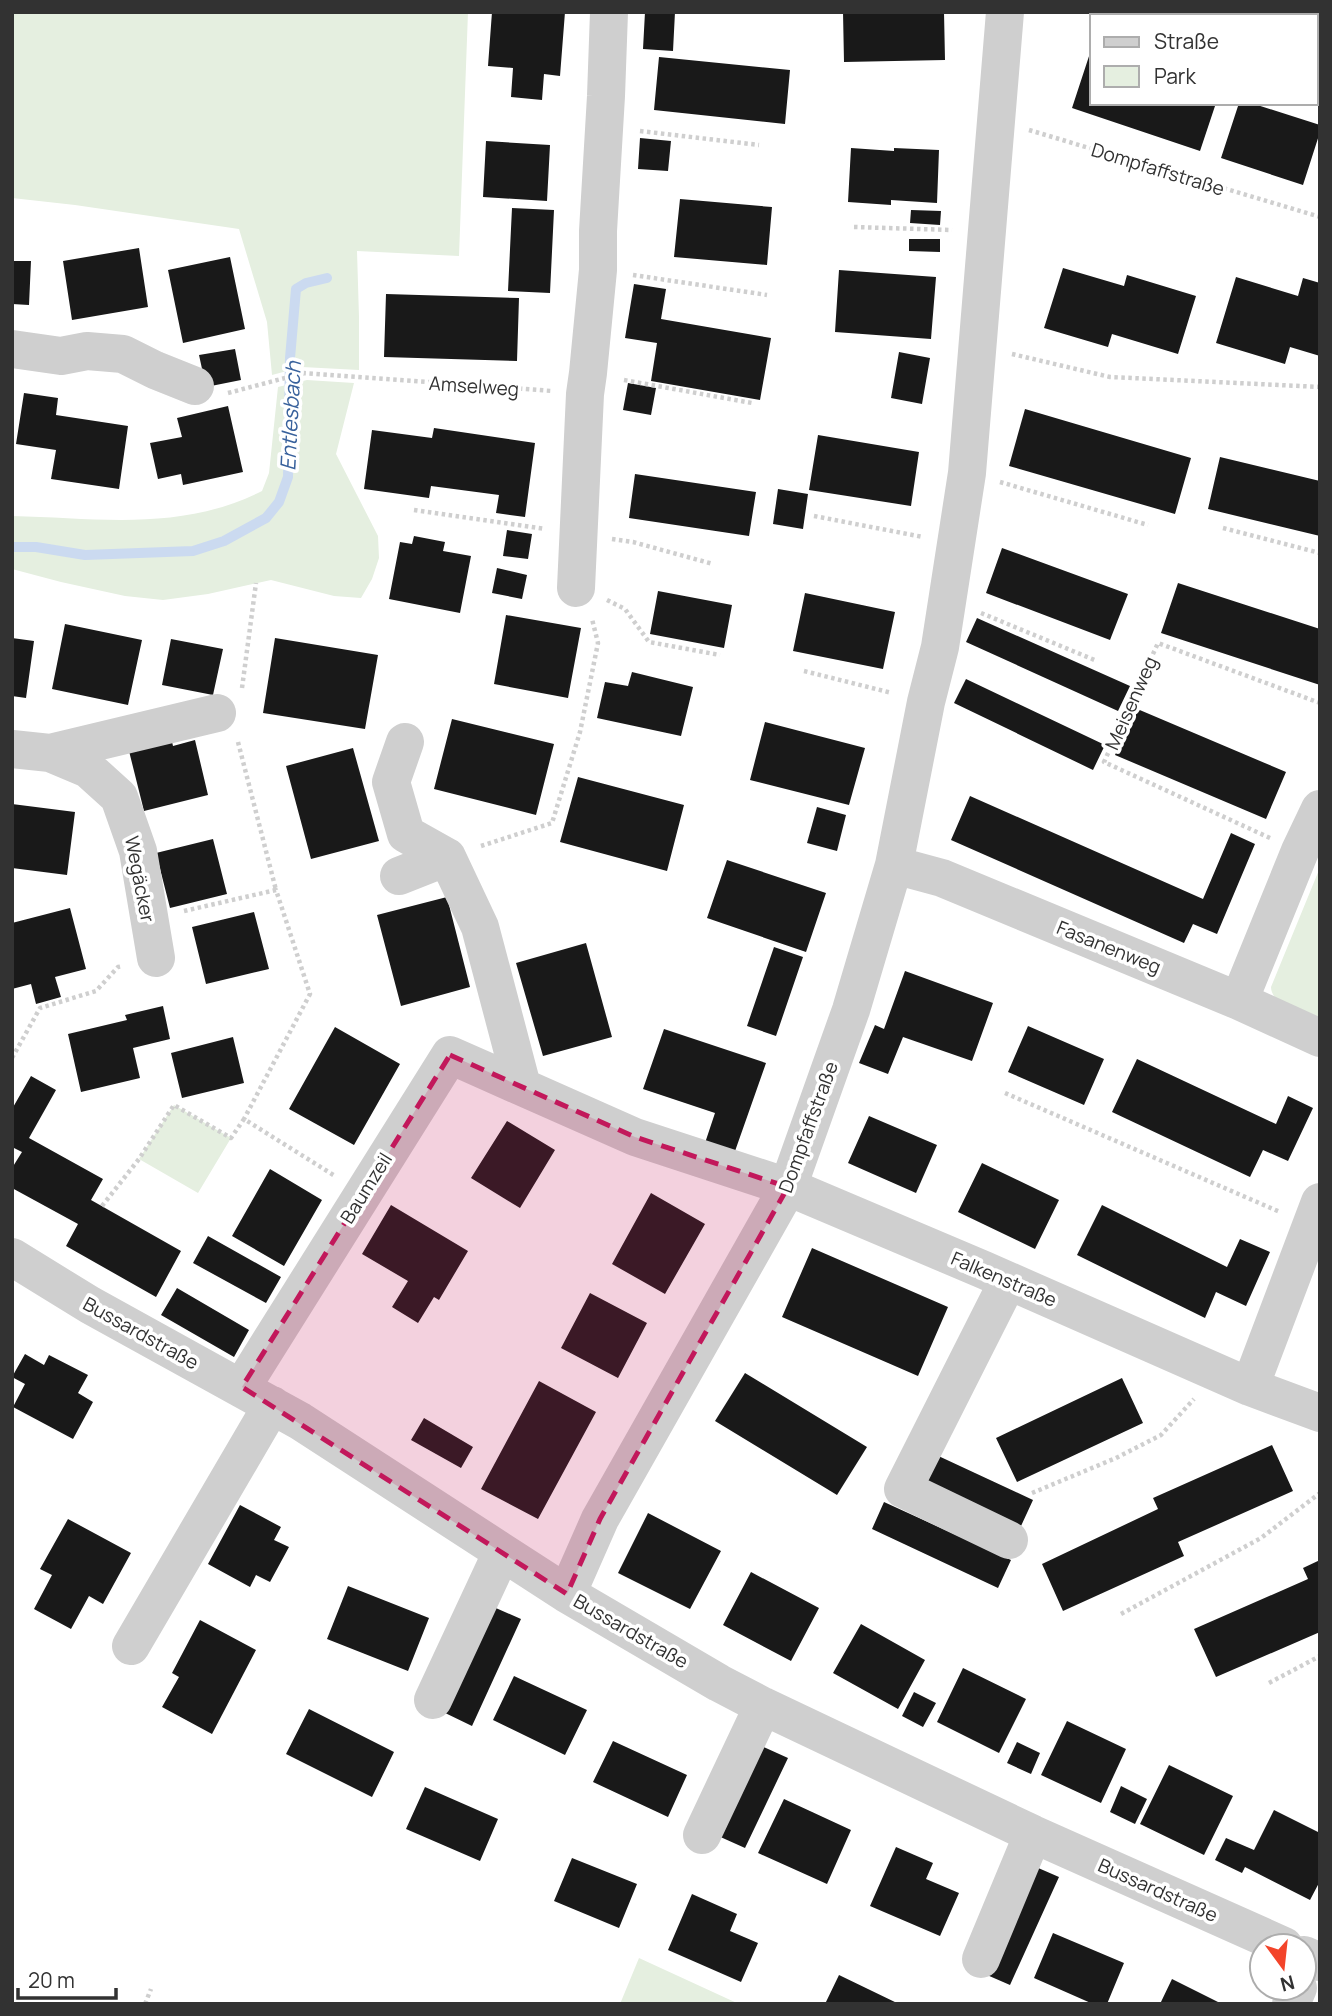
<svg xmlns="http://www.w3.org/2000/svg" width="1332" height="2016" font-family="Manrope,sans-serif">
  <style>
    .green { fill: #e5efe0 }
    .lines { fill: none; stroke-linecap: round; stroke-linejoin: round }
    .stream { stroke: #cbdaf0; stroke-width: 10 }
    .building { fill: #191919 }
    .path { stroke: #cfcfcf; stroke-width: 4.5; stroke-dasharray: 3.5 3.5; stroke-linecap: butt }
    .minor { stroke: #cfcfcf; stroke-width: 38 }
    .marked { fill: #c2185b; fill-opacity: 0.2; stroke: #c2185b; stroke-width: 5; stroke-dasharray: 14 9; stroke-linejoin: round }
    .labels { text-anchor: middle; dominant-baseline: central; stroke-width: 7; stroke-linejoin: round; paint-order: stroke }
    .street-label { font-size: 19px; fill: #323232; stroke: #fff }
    .water-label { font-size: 21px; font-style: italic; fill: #38619c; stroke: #fff }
  </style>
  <rect width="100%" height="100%" fill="#fff"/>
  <path class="green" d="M12,12H468L459,256L357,251L359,317V370L302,367L272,375L267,322L239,229L75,205L12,198Z
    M307,380L354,383L336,454L378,536L379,558L372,579L361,598L334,596L271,580L208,594L163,600L125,596L61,582L12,569V516C100,518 180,532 262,491L269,473L278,387Z
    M1319,870H1320V1022C1305,1015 1271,1005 1271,987Z
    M174,1105L231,1138L198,1193L139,1159Z
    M639,1958L739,2004H620Z"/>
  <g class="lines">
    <path class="stream" d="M12,547H36L85,555L193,551L224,541L266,518L279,502L288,477L290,358L296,289L306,283L327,278"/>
  </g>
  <path class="building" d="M492,12H565L560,76L544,74L542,100L511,97L513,68L488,66Z
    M645,12H675L673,51L643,49Z
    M843,12H944L945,60L844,62Z
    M1092,47V103H1216L1200,151L1072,108Z
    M659,57L790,70L785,124L654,110Z
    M1239,103H1251L1320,125V132L1303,185L1221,158Z
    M640,138L671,141L668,171L638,169Z
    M486,141L550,145L547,201L483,197Z
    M851,148L894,151V148L939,150L937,203L891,200V205L848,202Z
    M680,199L772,207L767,265L674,257Z
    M512,208L554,210L550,293L508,291Z
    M911,210L941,211L940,225L910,223Z
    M909,239H940V252L909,251Z
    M139,248L148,307L72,320L63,261Z
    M230,257L245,329L183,343L168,270Z
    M12,261H31L29,305L12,304Z
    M1063,268L1124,286L1127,275L1196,296L1178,354L1112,334L1108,347L1044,328Z
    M839,270L936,277L931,339L835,332Z
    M1236,277L1298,296L1303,278L1320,283V356L1290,347L1285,364L1216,343Z
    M634,284L666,289L661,319L771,338L760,400L651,381L657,343L625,338Z
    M386,294L519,298L517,361L384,357Z
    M235,349L241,380L206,387L199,355Z
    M899,352L930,358L922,404L891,398Z
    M628,383L656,388L651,415L623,410Z
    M24,393L58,398L56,415L128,426L119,489L51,479L56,450L16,444Z
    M228,406L243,472L183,485L181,474L158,479L150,443L182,437L177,418Z
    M1025,409L1191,458L1175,514L1009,466Z
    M434,428L535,443L525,517L496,513L499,495L431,486L429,498L364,489L372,430L432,438Z
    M818,435L919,452L911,506L809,490Z
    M1220,457L1320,481V536L1208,509Z
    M635,474L756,492L749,536L629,518Z
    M778,489L808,494L803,529L773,524Z
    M507,530L532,534L528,559L503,556Z
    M414,536L445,542L443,551L471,556L460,613L389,599L400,542L412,544Z
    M1002,548L1128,594L1110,640L986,593Z
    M497,568L527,575L522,599L492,593Z
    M1178,583L1320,629V685L1161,633Z
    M658,591L732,605L724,648L650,634Z
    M805,593L895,612L883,669L793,651Z
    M506,615L581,628L568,698L494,684Z
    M977,618L1130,686L1118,711L966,642Z
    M65,624L142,640L128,705L52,689Z
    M12,638L34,641L26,698L12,696Z
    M275,638L378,655L365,729L263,713Z
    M171,639L223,649L213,695L162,685Z
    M632,672L693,687L681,736L597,718L605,682L628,686Z
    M966,679L1105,745L1093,770L954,703Z
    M1135,708L1286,772L1266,819L1115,755Z
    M452,719L554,744L536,815L434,789Z
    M765,722L865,748L849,805L750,780Z
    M170,733L173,746L195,740L208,795L144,811L127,743Z
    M353,748L379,841L311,859L286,766Z
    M578,777L684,805L667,871L560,842Z
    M970,796L1203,899L1231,833L1255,844L1217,934L1193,924L1184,943L951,840Z
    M12,804L75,812L67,875L12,868Z
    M817,807L846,815L837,851L807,843Z
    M213,839L227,894L170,908L156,853Z
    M727,860L826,893L806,952L707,918Z
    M447,897L470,987L401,1006L377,915Z
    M70,908L86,969L55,977L61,997L36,1004L31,984L12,989V923Z
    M254,912L269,969L206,984L192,927Z
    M586,943L612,1037L543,1056L516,963Z
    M774,947L803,957L776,1036L747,1026Z
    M905,971L993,1003L972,1061L903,1037L888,1074L859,1063L875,1025L884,1029Z
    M163,1006L170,1039L133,1048L140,1078L81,1092L68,1034L127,1020L125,1015Z
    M1028,1026L1104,1059L1084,1105L1008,1072Z
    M335,1027L400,1064L354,1145L289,1109Z
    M664,1029L766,1063L734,1154L705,1143L715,1113L643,1089Z
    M233,1037L244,1083L182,1098L171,1053Z
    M1137,1059L1276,1124L1288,1096L1313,1108L1288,1161L1263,1150L1250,1177L1112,1112Z
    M31,1076L56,1090L29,1138L103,1179L91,1200L181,1251L156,1297L66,1246L78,1224L12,1188V1168L22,1152L12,1147V1109Z
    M869,1116L937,1145L916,1193L848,1163Z
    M507,1121L555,1150L520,1208L471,1178Z
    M982,1163L1059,1200L1035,1249L958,1212Z
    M270,1169L322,1200L284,1266L232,1236Z
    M651,1193L705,1224L665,1294L612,1264Z
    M391,1205L468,1251L439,1300L434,1297L418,1323L392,1307L408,1281L362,1254Z
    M1102,1205L1227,1267L1240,1239L1270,1252L1246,1306L1216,1292L1205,1318L1077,1255Z
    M208,1236L281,1277L266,1303L193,1263Z
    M812,1248L948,1307L918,1376L782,1317Z
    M177,1288L249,1330L234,1357L161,1315Z
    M590,1293L647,1323L618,1378L561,1348Z
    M25,1354L44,1365L49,1355L88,1375L78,1393L93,1402L73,1439L13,1407L25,1384L12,1377Z
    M745,1373L867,1447L837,1495L715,1421Z
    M1122,1378L1143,1423L1017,1482L996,1438Z
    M539,1381L596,1412L538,1519L481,1489Z
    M424,1418L473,1447L461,1468L411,1440Z
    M1272,1445L1293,1491L1178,1542L1184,1556L1063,1611L1042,1564L1158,1509L1153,1498Z
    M932,1453L1033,1500L1021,1526L920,1479Z
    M884,1502L1011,1560L998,1588L872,1529Z
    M240,1505L281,1527L274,1540L289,1547L270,1582L256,1575L250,1587L208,1564Z
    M648,1513L721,1551L690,1609L618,1573Z
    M68,1519L131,1553L103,1604L89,1596L71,1629L34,1609L52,1575L40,1569Z
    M1320,1560V1632L1216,1677L1194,1629L1308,1579L1303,1568Z
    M751,1572L819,1608L791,1661L723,1625Z
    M348,1586L429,1618L408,1671L327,1639Z
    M489,1605L521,1619L472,1726L441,1711Z
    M200,1620L256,1650L212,1734L162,1707L179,1677L172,1673Z
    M861,1624L925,1660L898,1709L833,1673Z
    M963,1668L1026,1699L999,1753L937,1722Z
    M514,1676L587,1710L565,1755L493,1720Z
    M914,1692L936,1703L923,1727L902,1716Z
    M309,1709L394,1752L372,1797L286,1754Z
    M1067,1721L1126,1749L1101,1803L1041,1775Z
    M613,1741L687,1775L668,1817L593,1782Z
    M1017,1742L1040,1753L1031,1774L1007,1763Z
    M759,1745L788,1758L745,1848L716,1835Z
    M1169,1765L1233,1796L1204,1855L1140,1824Z
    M1121,1786L1147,1799L1135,1824L1110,1812Z
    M425,1787L498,1819L480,1861L406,1829Z
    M784,1799L851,1830L827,1884L758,1853Z
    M1274,1810L1320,1833V1881L1310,1900L1245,1867L1242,1873L1215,1860L1226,1838L1254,1850Z
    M896,1847L933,1863L926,1879L959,1893L940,1936L870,1906Z
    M572,1858L637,1884L619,1928L554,1901Z
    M1036,1867L1059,1877L1010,1985L987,1975Z
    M692,1894L737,1914L730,1931L758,1943L741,1982L668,1950Z
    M1053,1933L1124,1963L1107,2004H1093L1034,1978Z
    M839,1975L899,2004H825Z
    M1172,1979L1222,2004H1160Z"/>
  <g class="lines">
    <path class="path" d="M1029,130L1320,217
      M640,131L759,145
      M854,227L952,230
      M633,275L767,295
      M1012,354L1110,377L1320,387
      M624,380L752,403
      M228,393L304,373L552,391
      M1000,482L1148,525
      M414,510L545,529
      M814,516L923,537
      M1223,528L1320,553
      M612,539L633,542L713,564
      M607,600L625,609L649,642L720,655
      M981,613L1097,661
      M804,671L892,693
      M242,688L256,583
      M238,742L276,890
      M1270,838L1104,762L1158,643L1320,703
      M481,846L552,823L580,732L598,643L592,619
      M184,911L276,890L310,994L244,1119
      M12,1058L40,1008L96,991L118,967L123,966
      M1005,1093L1280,1212
      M102,1206L139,1159L174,1105L231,1138L244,1119L335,1176
      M1032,1493L1116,1458L1161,1435L1194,1399
      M1121,1614L1261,1538L1320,1493
      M1269,1683L1320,1656
      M145,2004L151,1989"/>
    <path class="minor" d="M1256,12L1267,16
      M1316,31L1320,32
      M12,349L61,356L87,351L123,354L155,370L195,386
      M576,588L585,394L588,373L598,270V231L606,96L609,12
      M405,742L391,782L406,834L447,857L480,927L522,1086
      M12,749L50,753L88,769L119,797L138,851L156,958
      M50,753L217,713
      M894,865L942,878L1239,1001L1320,1038
      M399,876L447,857
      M1239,1001L1300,851L1320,809
      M12,1257L90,1305L300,1421L567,1594L719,1683L763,1706L1033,1834L1284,1946
      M1008,1281L903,1489L1009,1540
      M242,1387L450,1055L635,1137L788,1187L984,1270L1250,1387L1320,1413
      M1250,1387L1320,1202
      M567,1594L600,1519L788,1187L851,1010L894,865L926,702L940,647L967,473L1005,12
      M131,1646L272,1405
      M433,1700L502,1552
      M702,1835L763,1706
      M1304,1955L1320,1962
      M981,1959L1033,1834
      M1291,2004L1298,1988"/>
  </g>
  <path class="marked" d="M450,1055L635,1137L788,1187L600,1519L567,1594L242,1387Z"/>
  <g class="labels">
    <g class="street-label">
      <text transform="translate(1158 169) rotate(17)">Dompfaffstraße</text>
      <text transform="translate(474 386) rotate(4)">Amselweg</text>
      <text transform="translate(1131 703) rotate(-66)">Meisenweg</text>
      <text transform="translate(140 879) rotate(79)">Wegäcker</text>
      <text transform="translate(1109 947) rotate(22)">Fasanenweg</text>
      <text transform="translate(808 1127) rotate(-70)">Dompfaffstraße</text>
      <text transform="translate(366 1188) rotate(-58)">Baumzeil</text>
      <text transform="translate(1004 1279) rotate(23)">Falkenstraße</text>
      <text transform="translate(141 1333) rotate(29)">Bussardstraße</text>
      <text transform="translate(631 1631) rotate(30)">Bussardstraße</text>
      <text transform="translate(1158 1890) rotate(24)">Bussardstraße</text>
    </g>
    <g class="water-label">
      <text transform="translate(290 416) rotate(-87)">Entlesbach</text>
    </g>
  </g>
  <rect width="1332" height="2016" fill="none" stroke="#323232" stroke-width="28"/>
  <rect x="1090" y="14" width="228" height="91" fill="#ffffff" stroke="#adadad" stroke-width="2"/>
  <rect x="1104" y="37" width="35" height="10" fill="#cfcfcf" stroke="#adadad" stroke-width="2"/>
  <text x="1154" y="49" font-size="21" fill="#323232">Straße</text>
  <rect x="1104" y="66" width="35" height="21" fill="#e5efe0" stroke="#adadad" stroke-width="2"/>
  <text x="1154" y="84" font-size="21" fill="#323232">Park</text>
  <g transform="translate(1283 1967) rotate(165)"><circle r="33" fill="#ffffff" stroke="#adadad" stroke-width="2"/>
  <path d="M0-5L12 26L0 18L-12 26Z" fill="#f3442a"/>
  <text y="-10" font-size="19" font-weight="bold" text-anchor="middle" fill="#323232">N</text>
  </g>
  <path d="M18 1988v10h98v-10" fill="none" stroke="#323232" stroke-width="3.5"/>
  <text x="28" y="1988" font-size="21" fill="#323232" stroke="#ffffff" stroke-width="5" paint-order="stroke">20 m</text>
</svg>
